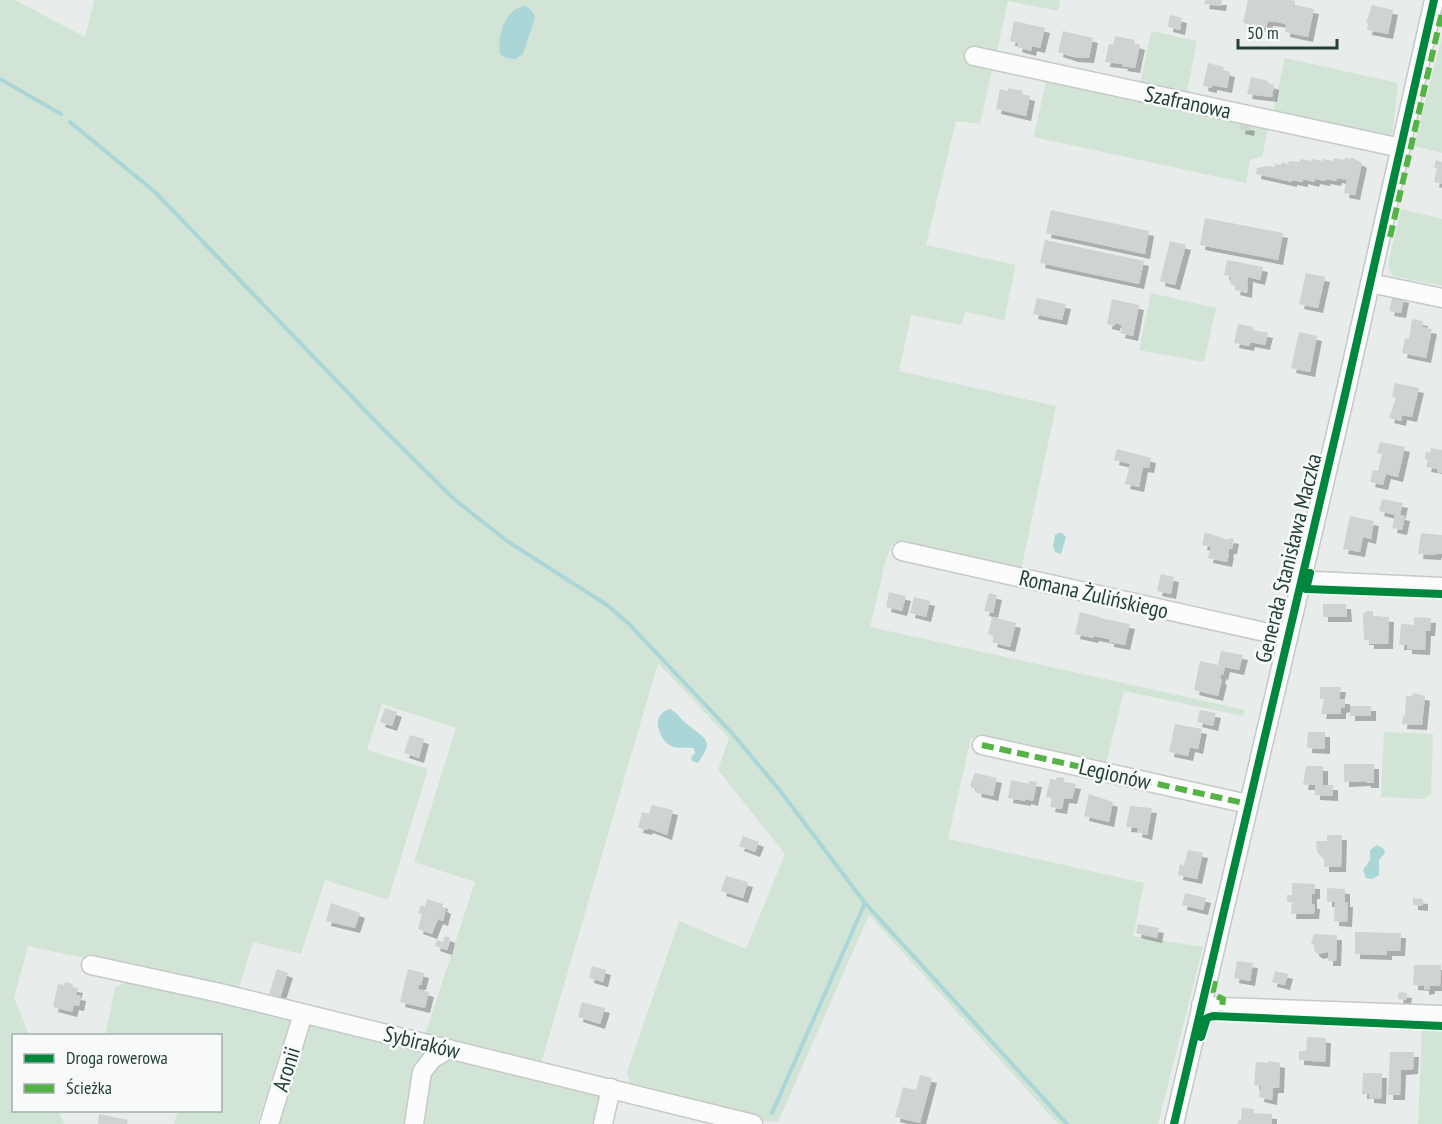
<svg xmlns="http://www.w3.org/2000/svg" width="1442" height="1124" font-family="'PT Sans Narrow',sans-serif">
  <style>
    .green { fill: #d2e4d6 }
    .water { fill: #aad6d8 }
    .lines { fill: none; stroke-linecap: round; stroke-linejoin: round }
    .stream { stroke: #aad6d8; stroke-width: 4 }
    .building { fill: #cfd3d1; filter: url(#shadow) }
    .minor-casing { stroke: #c5c9c7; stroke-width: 21 }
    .minor { stroke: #fcfcfc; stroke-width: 18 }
    .quiet { stroke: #55b346; stroke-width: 6; stroke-dasharray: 12 6; stroke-linecap: butt }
    .cycleway-casing { stroke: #f7faf8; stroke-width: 11 }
    .cycleway { stroke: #00873e; stroke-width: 8 }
    .labels { text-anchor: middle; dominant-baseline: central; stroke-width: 5; stroke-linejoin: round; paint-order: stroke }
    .street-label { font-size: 22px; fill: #254037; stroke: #f7faf8 }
  </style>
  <defs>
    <filter id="shadow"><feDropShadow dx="5" dy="5" stdDeviation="0" flood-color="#0004"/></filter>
  </defs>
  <rect width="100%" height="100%" fill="#e8ecea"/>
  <path class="green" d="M0,0H15L85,37L94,0H1060L1058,11L1008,1L996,56L973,50L968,65L992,70L980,124L956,121L926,245L1016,265L1004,320L965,312L962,325L911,315L899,371L1056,406L1020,574L892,545L886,559L870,627L1245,710L1243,716L1124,691L1105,767L971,738L948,839L1144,883L1133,936L1203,947L1158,1124H1058L869,915L778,1122L752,1120L630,1085L627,1072L679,921L746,949L785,854L718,770L729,738L658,663L540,1067L424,1038L475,882L414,862L456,728L382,704L367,750L428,769L388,900L325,880L301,954L253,942L238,991L28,946L14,998L29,1035L14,1036V1110L59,1111L64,1124H0Z
    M1151,31L1197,41L1186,96L1140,85Z
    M1442,37V153L1414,146Z
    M1285,58L1398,83L1392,138L1272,115Z
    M1046,81L1268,129L1262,157L1250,160L1246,183L1034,137Z
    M1401,209L1442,219V286L1393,276L1388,265Z
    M1151,293L1216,308L1204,362L1139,350Z
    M1384,732L1433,734L1431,794L1424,799L1381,797Z
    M127,981L291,1021L257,1124H174L178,1111L220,1110V1036H105L115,988Z
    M310,1026L437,1052L408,1124H278Z
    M1422,1030L1442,1031V1124H1418Z
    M452,1053L601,1093L593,1124H419L427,1073Z"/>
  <path class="water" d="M526,6L532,11L535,18L523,54L515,59L506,58L500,54C497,36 505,7 526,6Z
    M1058,533H1062L1066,537L1061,554L1055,552L1053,546L1055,535Z
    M670,709C678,713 681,720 688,725C705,739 715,739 698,763L692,761L691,758L695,753L694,748C687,746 679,750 671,746C658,739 650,714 670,709Z
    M1377,845L1384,849L1385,853L1379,860V875L1372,879L1366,878L1363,870L1370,860V850Z"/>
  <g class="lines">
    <path class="stream" d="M0,79L61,114
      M70,122L155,192L382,428L454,499L507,541L607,605L629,624L732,733L781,792L865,903L1067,1124
      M772,1113L865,903"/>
  </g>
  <path class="building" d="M1205,0H1222L1221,6L1204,4Z
    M1248,0H1290L1295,1V5L1314,9L1308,37L1285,32L1286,24L1277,22L1268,21L1266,28L1243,23Z
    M1372,5L1393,10L1388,34L1367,30L1368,23H1366Z
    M1170,15L1182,18L1180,30L1168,27Z
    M1014,21L1045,28L1040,48L1032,46L1031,51L1017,47L1018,43L1010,41Z
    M1063,31L1093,38L1089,58L1073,57L1058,52Z
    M1115,36L1135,40L1134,43L1140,45L1135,68L1122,66L1123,64L1105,62L1109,44L1113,45Z
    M1208,63L1224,67L1223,70L1230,72L1227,88L1212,85V88L1203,86Z
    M1251,77L1268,81V83L1274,85L1272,97L1247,94Z
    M1008,88L1023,91L1022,94L1030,96L1026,116L996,109L1000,89L1008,91Z
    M1241,124L1250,126L1249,131L1240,129Z
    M1351,157L1362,163L1355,195L1344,193L1347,180L1337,178L1336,181L1326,179L1325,181L1315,179L1314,182L1303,179V182L1292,180V182L1256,174L1257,168L1268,166L1275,167V164L1281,165L1282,162L1288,164L1289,161L1300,162V159L1311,161L1312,159L1322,161L1323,159L1333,161L1334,158L1344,160L1345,158L1351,159Z
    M1436,160L1442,162V184L1434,182L1437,168H1434Z
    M1051,210L1149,231L1145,254L1046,233Z
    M1205,218L1283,233L1278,260L1200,245Z
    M1045,240L1144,261L1139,284L1040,263Z
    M1170,241L1186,245L1175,285L1160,281Z
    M1227,260L1263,267L1260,280L1248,277L1247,293L1235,290L1236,286L1230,284L1231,276L1224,275Z
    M1306,273L1325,277L1318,308L1299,304Z
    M1393,295L1404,298L1401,313L1389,311Z
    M1037,298L1066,304L1062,320L1033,314Z
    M1112,299L1139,305L1133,336L1120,333L1122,325L1115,323V326L1107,324Z
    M1412,319L1423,321L1422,327L1432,329L1426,358L1402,353L1405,338L1409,339Z
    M1238,324L1254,327L1253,330L1268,333L1265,345L1250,342L1249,346L1234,343Z
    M1299,332L1317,336L1310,372L1291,368Z
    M1395,383L1419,388L1412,417L1402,415L1401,421L1389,418L1396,398L1392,397Z
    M1380,442L1405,447L1398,477L1386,474L1383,485L1370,482L1373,470L1378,471L1382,454L1377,453Z
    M1431,448L1442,450V473L1437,472L1438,469L1426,467L1428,460L1425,459L1426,452L1430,453Z
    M1117,449L1151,458L1149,468L1143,467L1139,487L1125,484L1130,464L1114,460Z
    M1382,499L1403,503L1400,515L1405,516L1402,530L1392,528L1395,515L1379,511Z
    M1350,516L1374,521L1371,539L1363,537L1360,552L1343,549Z
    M1205,532L1228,540L1229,538L1234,539L1232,549H1229L1228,553H1229L1227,562L1208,558L1211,547L1202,545Z
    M1421,533L1442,535V554L1436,553V555L1418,554Z
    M1161,574L1174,577L1171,594L1157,591Z
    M889,592L906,596L902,611L886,607Z
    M989,593L997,595L993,613L984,611Z
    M914,597L930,601L926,617L910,613Z
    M1323,604H1346L1347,617H1323Z
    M1367,611H1373V616L1389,617L1388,644H1369V640H1364L1363,614Z
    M1080,612L1099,617V618L1130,624L1125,645L1109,642V639L1094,636L1093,638L1075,634Z
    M992,617L1016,623L1010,647L992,642L994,636L988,634Z
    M1414,617L1431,618L1430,631H1426L1425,650L1407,649V645H1399L1401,624L1414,625Z
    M1221,651L1243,655L1239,670L1225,667L1223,675L1221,674L1220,679L1222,680L1218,696L1194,690L1200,661L1218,665Z
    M1320,687H1341L1339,699H1345V707L1341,708V714H1321L1324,699H1320Z
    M1414,693L1425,696L1422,725L1402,724L1403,716H1405L1406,696H1411Z
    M1350,706H1371V716H1350Z
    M385,708L397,712L392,726L380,722Z
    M1200,710L1216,713L1213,726L1197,722Z
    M1175,724L1202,729L1198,749L1190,747L1188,756L1169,752Z
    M1308,732H1325V749L1307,748Z
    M410,735L424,739L419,758L404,753Z
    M1344,764H1374V783H1366V781L1344,782Z
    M1306,766H1323V785H1333V796L1315,795V785H1303Z
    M975,773L997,778L993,796L976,792L977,789L972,788L970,785Z
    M1057,777L1064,778V782L1076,784L1072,799L1064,798L1062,809L1050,807L1052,798L1046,797L1050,779L1056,780Z
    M1011,780L1029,784V781L1037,782L1033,801L1026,799V801L1008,798Z
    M1089,794L1113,802L1109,822L1084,816Z
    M652,805L673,810L667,835L648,828L647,830L638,828L642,812L649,814Z
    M1130,806L1152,808L1147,835L1137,832L1138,828L1126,827Z
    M1327,835H1342L1341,867H1324V859L1317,852L1316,841H1327Z
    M743,836L759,842L755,852L739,846Z
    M1188,850L1203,853L1197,879L1178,875L1180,864L1184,865Z
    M726,876L748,882L743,898L721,891Z
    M1292,883L1315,884V894H1312V904H1315L1314,914H1291L1292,902H1287V895H1292Z
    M1327,888L1345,889V902H1348L1347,922L1334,921L1335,902H1327Z
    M1185,893L1206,898L1203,910L1182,905Z
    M1413,898L1423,899V906L1413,905Z
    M427,899L443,904L442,907L446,909L443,921L438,919L432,934L418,929L422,914L418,913L421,905L425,907Z
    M331,903L360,913L355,928L326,921Z
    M1138,924L1159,928L1157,938L1136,933Z
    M1355,932L1401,933L1400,951H1387V955L1355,954Z
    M1314,934L1337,935L1336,961H1328V952L1318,954L1314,951V945L1311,943Z
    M445,936L450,938L447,950L435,946L437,940L443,942Z
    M1237,961L1253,963L1250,981L1234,978Z
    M1414,965H1441L1440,986H1430V989L1424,990V986L1413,985Z
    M592,966L606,970L603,982L589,978Z
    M277,969L288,973L280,998L269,994Z
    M408,969L424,973L421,985H419L418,989L429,992L425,1008L400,1002Z
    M1275,971L1288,974L1285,985L1272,982Z
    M65,982L73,984L72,987L78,988L76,995L81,996L79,1006L74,1005L72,1012L53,1007L58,984L64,985Z
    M1399,992L1407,993L1406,1000L1398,999Z
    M582,1002L605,1008L600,1024L578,1017Z
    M1307,1037L1326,1038L1325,1062L1299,1060V1051H1306Z
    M1390,1052H1414L1413,1069L1401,1070L1400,1095H1388Z
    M1268,1061L1280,1063L1279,1088H1273L1272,1100L1259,1097L1261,1086L1254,1085L1256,1062L1268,1063Z
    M1363,1073H1382L1381,1099L1369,1098V1094H1362Z
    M920,1075L932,1078L920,1123L895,1117L903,1087L916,1090Z
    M1242,1108L1254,1109V1113L1272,1114V1124H1237L1239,1120H1241Z
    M99,1114L128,1120L127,1124H98Z"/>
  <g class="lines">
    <g class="minor-casing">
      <path id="minor" d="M974,56L1401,148
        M1370,283L1442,298
        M902,551L1287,637
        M1302,578L1315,581L1442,587
        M982,745L1248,804
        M91,965L220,993L753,1124
        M1201,1005L1222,1007L1442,1015
        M269,1124L303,1014
        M414,1124L422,1072L432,1059L449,1049
        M603,1124L611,1088
        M1174,1124L1344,399L1434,0"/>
    </g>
    <use href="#minor" class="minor"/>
    <path class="quiet" d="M1390,237L1442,12
      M982,745L1248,804
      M1215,981L1213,991L1214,995L1223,999L1221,1016"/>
    <g class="cycleway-casing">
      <path id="cycleway" d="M1310,573L1306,589L1442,594
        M1201,1037L1207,1018L1213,1016L1442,1026
        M1174,1124L1344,399L1434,0"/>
    </g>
    <use href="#cycleway" class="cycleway"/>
  </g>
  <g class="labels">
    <g class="street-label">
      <text transform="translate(1188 102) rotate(12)">Szafranowa</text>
      <text transform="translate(1288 558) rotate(-76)">Generała Stanisława Maczka</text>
      <text transform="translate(1094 594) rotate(13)">Romana Żulińskiego</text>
      <text transform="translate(1115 774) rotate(13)">Legionów</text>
      <text transform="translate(422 1042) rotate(14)">Sybiraków</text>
      <text transform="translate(286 1069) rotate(-73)">Aronii</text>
    </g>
  </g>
  <rect x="12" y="1034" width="210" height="78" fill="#f7faf8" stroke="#a3b0ab" stroke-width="1.5"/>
  <rect x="24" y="1054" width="30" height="9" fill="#00873e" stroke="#a3b0ab" stroke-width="1.5"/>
  <text x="66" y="1064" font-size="18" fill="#254037">Droga rowerowa</text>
  <rect x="24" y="1084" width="30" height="9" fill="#55b346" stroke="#a3b0ab" stroke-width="1.5"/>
  <text x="66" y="1094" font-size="18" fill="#254037">Ścieżka</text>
  <path d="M1238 39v9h99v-9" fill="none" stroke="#254037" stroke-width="3"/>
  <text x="1247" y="39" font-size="18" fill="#254037" stroke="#f7faf8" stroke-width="4.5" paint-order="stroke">50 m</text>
</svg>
